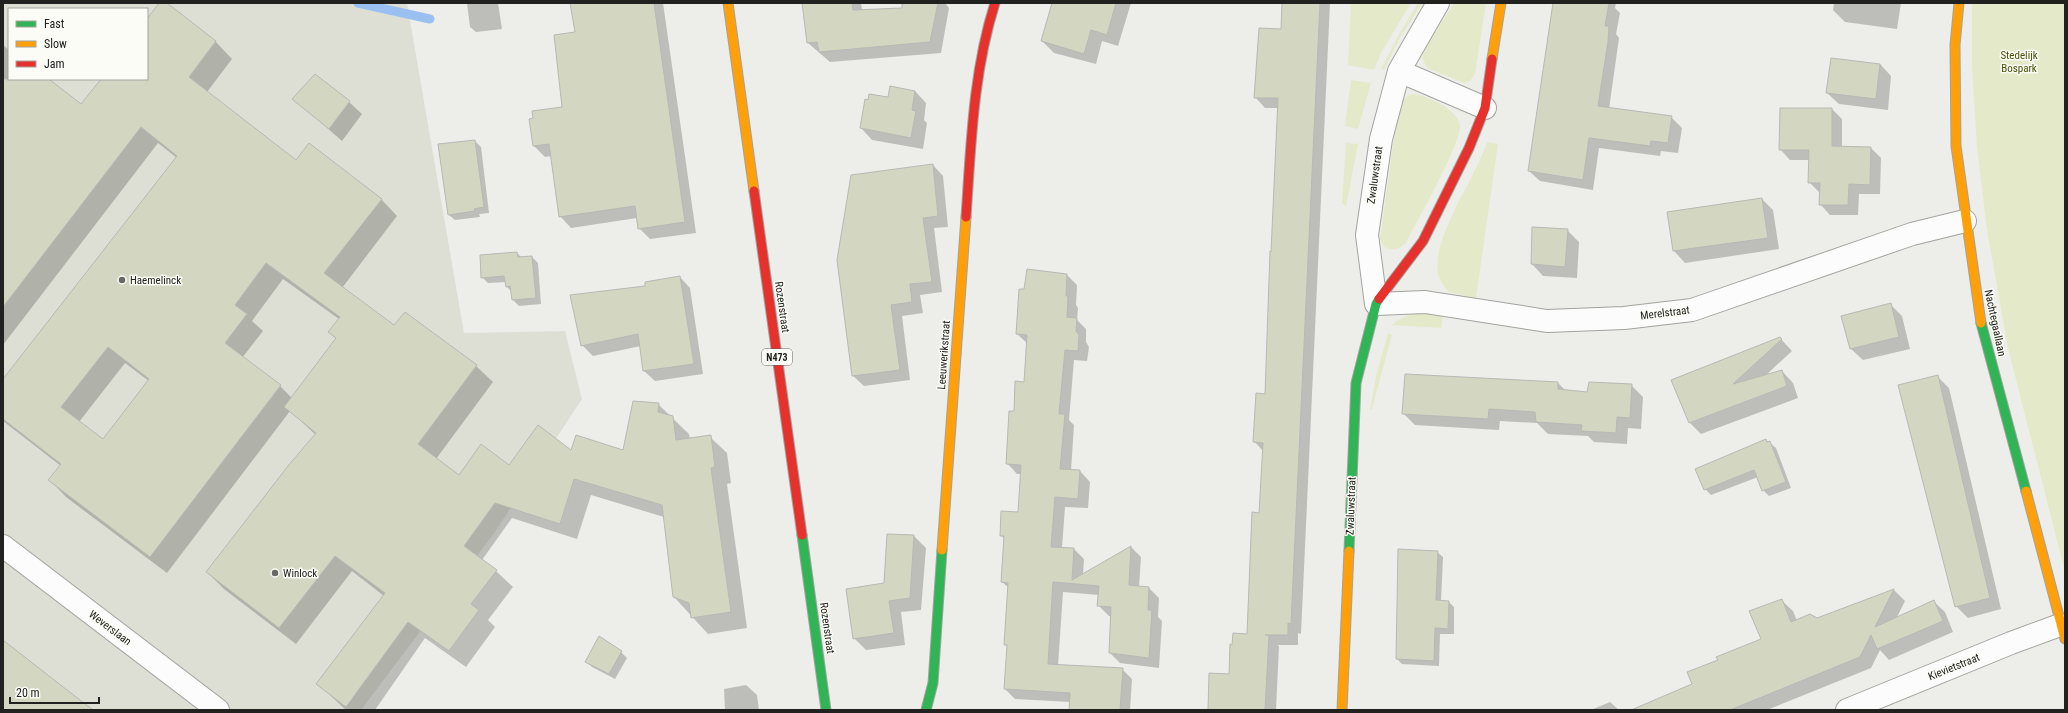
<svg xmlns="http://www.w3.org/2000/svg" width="2068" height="713" font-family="'Roboto Condensed',sans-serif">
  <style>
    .built { fill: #dddfd5; fill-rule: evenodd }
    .green { fill: #e4eac9 }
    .shadow { fill: #0003; fill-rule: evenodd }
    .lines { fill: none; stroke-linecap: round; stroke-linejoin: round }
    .stream { stroke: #9ac0f1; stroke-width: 9 }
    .building { fill: #d3d6c1; stroke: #b8b8b5; fill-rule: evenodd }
    .street-casing { stroke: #a2a39f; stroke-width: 24 }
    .fast-casing { stroke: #a2a39f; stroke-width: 11 }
    .slow-casing { stroke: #a2a39f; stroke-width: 11 }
    .jam-casing { stroke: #a2a39f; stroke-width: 11 }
    .street { stroke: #fcfcfc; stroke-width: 22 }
    .fast { stroke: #30b455; stroke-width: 9 }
    .slow { stroke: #ff9f0a; stroke-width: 9 }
    .jam { stroke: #e5322d; stroke-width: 9 }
    .poi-dot { fill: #686966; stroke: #fbfcf5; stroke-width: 1.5 }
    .labels { text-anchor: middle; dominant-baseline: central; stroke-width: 3; stroke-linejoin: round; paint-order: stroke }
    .shield { fill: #fbfcf5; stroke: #62635f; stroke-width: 1 }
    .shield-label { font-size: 10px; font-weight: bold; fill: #21211f }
    .park-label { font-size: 11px; fill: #485007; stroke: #fbfcf5 }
    .street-label { font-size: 11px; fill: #21211f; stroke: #fbfcf5 }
    .poi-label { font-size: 11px; fill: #21211f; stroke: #fbfcf5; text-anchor: start }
  </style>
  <rect width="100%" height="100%" fill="#edeee9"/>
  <path class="built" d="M3,3H407L464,333L565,331L582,399L495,532L361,710H3ZM9,9H147V79H9Z"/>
  <path class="green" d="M1351,3H1411L1382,51L1374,70L1348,65Z
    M1418,3L1422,4L1401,36L1384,70L1381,69L1399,34Z
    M1454,3H1486L1475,74L1470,81L1464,83L1427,68L1422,58L1426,47Z
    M1972,3H2065V572L2008,348L1987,230L1977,148L1972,67Z
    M1351,80L1371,83L1358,129L1345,126Z
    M1414,94C1428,96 1458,110 1460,125C1463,140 1415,225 1406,243C1398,250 1394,251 1384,247L1380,239L1395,131L1402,101L1409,95Z
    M1487,142L1498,144L1476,298L1449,292C1445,288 1441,283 1439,277C1428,242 1476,178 1487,142Z
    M1346,143L1358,144L1346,207L1342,203Z
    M1424,313L1443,316L1441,328L1392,325C1401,316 1412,314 1424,313Z
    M1388,333L1392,335L1372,409L1370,410L1376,376Z"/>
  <path class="shadow" d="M161,3H165L216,42L232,59L207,92L296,161L381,199L397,216L342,288L395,327L476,366L493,382L436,459L459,477L572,451H624L658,404L689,434L690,439L710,437L727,453L731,483L727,484L747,628L708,634L674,597L664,517L591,495L577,539L512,518L482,560L496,571L513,587L488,620L495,627L466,667L425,638L375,710H346L318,684L384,596L352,571L296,644L224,589L207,572L316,435L290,411L167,573L66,497L50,480L61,466L3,421V381L177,158L158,143L3,345V45L9,50V79H47L82,105L102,79H147V21ZM283,279L339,319L329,332L336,339L292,398L280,386L242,358L263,331L252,321ZM125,363L149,381L103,440L79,422Z
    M467,3H498L502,29L476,32L470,27Z
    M571,3H663L696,233L650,239L639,228L637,218L571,228L560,216L552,156L545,157L534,146L563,108L576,33Z
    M803,3H861L862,10L903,9V3H945L949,8L941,53L830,62L808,43Z
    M1053,3H1131L1118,46L1102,41L1096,64L1054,53L1042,41Z
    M1283,3H1330L1301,634L1298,633V645H1277L1279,646L1276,710H1209L1230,675L1233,646L1248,635L1260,514L1263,451L1254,441L1266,395L1278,108H1265L1255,97L1282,30Z
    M1554,3H1616L1615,8L1620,13L1616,34L1619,38L1609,109L1671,117L1682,128L1678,153L1661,151L1660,156L1599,148L1593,190L1540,181L1529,171Z
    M1834,3H1901L1897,29L1845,22L1833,10Z
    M1880,64L1891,76L1888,110L1839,104L1827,93Z
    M915,91L926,103L924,120L927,123L923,149L872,140L861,128L869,101Z
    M294,99L349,102L362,114L342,141Z
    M1832,109L1842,119V147L1871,148L1881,158L1880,194H1859L1858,215H1830L1820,204V193L1809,182L1810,160H1790L1780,149Z
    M475,141L481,147L489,213L479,214L480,217L455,220L449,215Z
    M933,165L943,176L948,227L934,228L942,292L920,295L923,313L902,316L910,380L864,386L853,376Z
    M1762,199L1773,210L1779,249L1685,263L1674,251L1668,213Z
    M1533,228L1567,230L1579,242L1577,278L1543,276L1532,264Z
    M517,253L522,258L532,257L538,263L541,304L519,306L513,300L512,292L506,286V282L488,283L482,277Z
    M1067,275L1077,285L1076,305L1078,308L1077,320L1086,329V342L1089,347L1087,361L1074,360L1069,420L1074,425L1071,471H1080L1090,482L1088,508L1065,507L1062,548L1074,549L1084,559L1083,575L1131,547L1141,557L1139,587L1149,588L1159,598L1158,617L1162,621L1159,668L1120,663L1110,653L1111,616H1109L1098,605L1099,595L1063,592L1058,666L1122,669L1132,679L1130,710H1070V702L1015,699L1005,689L1008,647L1005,645L1009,588L1002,582L1005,540L1001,535L1019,513L1022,474H1017L1007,463L1014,412L1025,383L1028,344L1017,334L1025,290Z
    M680,277L690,288L703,374L655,381L644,371L641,346L593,356L582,345L646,287Z
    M1890,304L1902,316L1910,349L1863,360L1851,349Z
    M1780,338L1792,351L1765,376L1782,371L1793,383L1798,398L1701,434L1690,423L1672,381Z
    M1937,376L1949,388L2001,609L1968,618L1956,606Z
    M1558,383L1565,390L1588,393L1631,385L1643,397L1641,429L1628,428L1627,444L1594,442L1588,436L1548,434L1537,423L1500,421L1499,430L1415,425L1404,414Z
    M1766,440L1776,448L1791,488L1769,496L1763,490L1758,477L1711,495L1705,489Z
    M888,535L914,536L926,548L921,610L901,612L905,645L866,650L854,638L884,584Z
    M1437,552L1443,557L1441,601L1449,602L1454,607V634H1440L1439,666L1402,664L1397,659Z
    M1894,590L1905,601L1896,619L1933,601L1945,612L1953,632L1889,660L1880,650L1871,668L1767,710H1631L1693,685L1719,660L1762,640L1781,600L1793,611L1797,621L1817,620Z
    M621,652L627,658L615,679L592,667L586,661Z
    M746,685L757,695L759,710H725L724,689Z
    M1610,702L1619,710H1591Z"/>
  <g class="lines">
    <path class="stream" d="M358,3L430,19"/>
  </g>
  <path class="building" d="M159,3H167L216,41L189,77L296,160L309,143L382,199L324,273L394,325L405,312L477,365L418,444L459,475L481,444L509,465L538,425L571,450L576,435L623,450L633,401L659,403L658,412L673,416L676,440L711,435L715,467L711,468L731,612L691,618L689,603L673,597L662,505L574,479L560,524L495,503L464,546L497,570L471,604L479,610L449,651L408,622L346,707L316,684L385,593L335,556L279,628L206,572L288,466L316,433L284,407L336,338L328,332L340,317L266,263L235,305L247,314L225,343L281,385L150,557L48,480L61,464L3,419V379L177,156L141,127L3,307V79H49L81,104L101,79H147V19ZM108,347L149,379L103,439L61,407Z
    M570,3H654L685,222L638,229L635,206L559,217L549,144L533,146L529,119L533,118L532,111L562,107L554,35L575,32Z
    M802,3H852L853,10L902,8V3H938L930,42L819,52L817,42L807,43Z
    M1052,3H1116L1107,35L1091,30L1084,54L1041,41Z
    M1282,3H1320L1291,624L1288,623V635H1265H1269L1265,710H1208L1209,673L1229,674L1230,644L1232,645L1233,633L1247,634L1252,512L1259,513L1263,443L1253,442L1256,393L1265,394L1270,251L1271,252L1278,98H1254L1259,28L1281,29Z
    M1553,3H1609L1605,26H1609L1608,42L1598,106L1672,116L1668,143L1651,141L1650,146L1589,138L1583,180L1528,171Z
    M1831,58L1880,64L1876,99L1826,93Z
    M315,74L350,101L329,129L292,99Z
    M890,86L915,91L912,110L916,111L911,138L860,128L865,99L868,100L869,94L888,97Z
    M1780,108H1832V146L1871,147L1870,185L1849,184L1848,205H1819L1820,183H1808L1809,150H1779Z
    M475,140L484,207L474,209L475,211L448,215L438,144Z
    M933,164L938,216L923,218L932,282L910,284L912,302L891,305L900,370L852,376L837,260L851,175Z
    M1762,198L1768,238L1673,251L1667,212Z
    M1532,227L1568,229L1565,267L1531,264Z
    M517,252L518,257L532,256L536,298L512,300L510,286L506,287L504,276L481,278L480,255Z
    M1027,269L1067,274L1066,296H1068L1067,317L1077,318L1076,331L1079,335L1078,351L1065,350L1059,414H1065L1060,469L1080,470L1078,499L1055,497L1051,547L1074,548L1072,580L1131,546L1129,585L1149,587L1148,610H1152L1149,658L1109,653L1111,607L1097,606L1099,586L1053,582L1048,664L1123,668L1120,710H1069L1070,693L1004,689L1007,645H1004L1008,583L1001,582L1004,536H1000L1001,511L1018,512L1021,465L1006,464L1009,411H1014L1015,381L1024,382L1027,335L1016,334L1019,289H1024Z
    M680,276L694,364L643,371L638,334L581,346L570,295L645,286V282Z
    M1891,303L1899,337L1850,349L1841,316Z
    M1780,337L1782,339L1733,384L1782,370L1787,386L1689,423L1671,380Z
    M1405,374L1558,382V389L1587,392L1589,382L1632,384L1630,418L1617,417L1616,433L1581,431L1582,425L1536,422L1535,412L1489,409L1488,419L1402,414Z
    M1938,375L1990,598L1955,607L1898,385Z
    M1766,439L1767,442L1770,441L1786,482L1762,491L1754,470L1704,490L1695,469Z
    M887,534L914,535L910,598L889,601L894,633L853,639L846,589L884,583Z
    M1398,549L1438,551L1436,600L1449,601L1448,629L1435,628L1434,661L1396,659Z
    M1894,589L1875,627L1934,600L1943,621L1877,649L1871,635L1860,657L1730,710H1631L1692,684L1687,672L1718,660L1716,657L1761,639L1749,611L1782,599L1791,622L1810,614L1817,618Z
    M599,636L622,651L609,674L585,662Z
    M3,640L58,683L93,710H3Z"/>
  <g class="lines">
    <g class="street-casing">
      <path id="street" d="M1438,3L1399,71L1381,139L1367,235L1376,304L1425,302L1547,321L1624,318L1692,310L1912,234L1965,221
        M1399,71L1485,108
        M3,546L218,710
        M1847,710L2011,643L2060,625"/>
    </g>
    <g class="fast-casing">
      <path id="fast" d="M1981,323L2026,491
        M802,535L826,710
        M1349,551L1356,383L1376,304L1379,299
        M926,710L933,683L942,550"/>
    </g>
    <g class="slow-casing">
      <path id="slow" d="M728,3L754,191
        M1959,3L1955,45L1956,146L1981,323
        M1492,59L1501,3
        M2026,491L2065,639
        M942,550L966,217
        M1342,710L1349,551"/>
    </g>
    <g class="jam-casing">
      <path id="jam" d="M754,191L802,535
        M966,217C971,145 973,72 995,3
        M1379,299L1423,241L1469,148L1485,108L1492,59"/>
    </g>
    <use href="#street" class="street"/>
    <use href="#fast" class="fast"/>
    <use href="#slow" class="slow"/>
    <use href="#jam" class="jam"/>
  </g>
  <g class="poi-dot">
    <circle cx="122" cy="280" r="4"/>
    <circle cx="275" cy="573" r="4"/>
  </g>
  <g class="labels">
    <rect class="shield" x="762" y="349" width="30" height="16" rx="3"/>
    <g class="shield-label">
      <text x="777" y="357">N473</text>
    </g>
    <g class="park-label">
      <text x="2019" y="55">Stedelijk<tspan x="2019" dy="13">Bospark</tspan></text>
    </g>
    <g class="street-label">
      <text transform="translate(1375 175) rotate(-82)">Zwaluwstraat</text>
      <text transform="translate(782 307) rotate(82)">Rozenstraat</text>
      <text transform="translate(1665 313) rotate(-7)">Merelstraat</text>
      <text transform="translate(1995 323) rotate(78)">Nachtegaallaan</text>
      <text transform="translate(944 355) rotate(-86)">Leeuwerikstraat</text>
      <text transform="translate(1351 506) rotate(-88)">Zwaluwstraat</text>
      <text transform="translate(110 628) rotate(37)">Weverslaan</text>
      <text transform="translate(827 628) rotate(82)">Rozenstraat</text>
      <text transform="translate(1954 667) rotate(-22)">Kievietstraat</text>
    </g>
    <g class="poi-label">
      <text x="130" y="280">Haemelinck</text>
      <text x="283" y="573">Winlock</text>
    </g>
  </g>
  <rect width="2068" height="713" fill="none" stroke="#21211f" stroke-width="8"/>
  <rect x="8" y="8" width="140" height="72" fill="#fbfcf5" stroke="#a4a49f"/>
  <rect x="16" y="21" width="20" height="6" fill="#30b455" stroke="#a4a49f"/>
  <text x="44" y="28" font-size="12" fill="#21211f">Fast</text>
  <rect x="16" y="41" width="20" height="6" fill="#ff9f0a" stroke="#a4a49f"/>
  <text x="44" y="48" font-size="12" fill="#21211f">Slow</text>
  <rect x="16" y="61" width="20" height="6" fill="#e5322d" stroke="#a4a49f"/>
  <text x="44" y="68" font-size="12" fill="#21211f">Jam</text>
  <path d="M10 697v6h89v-6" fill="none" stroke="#21211f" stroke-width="2"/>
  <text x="16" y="697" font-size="12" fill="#21211f" stroke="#fbfcf5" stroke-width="3" paint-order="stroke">20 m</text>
</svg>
